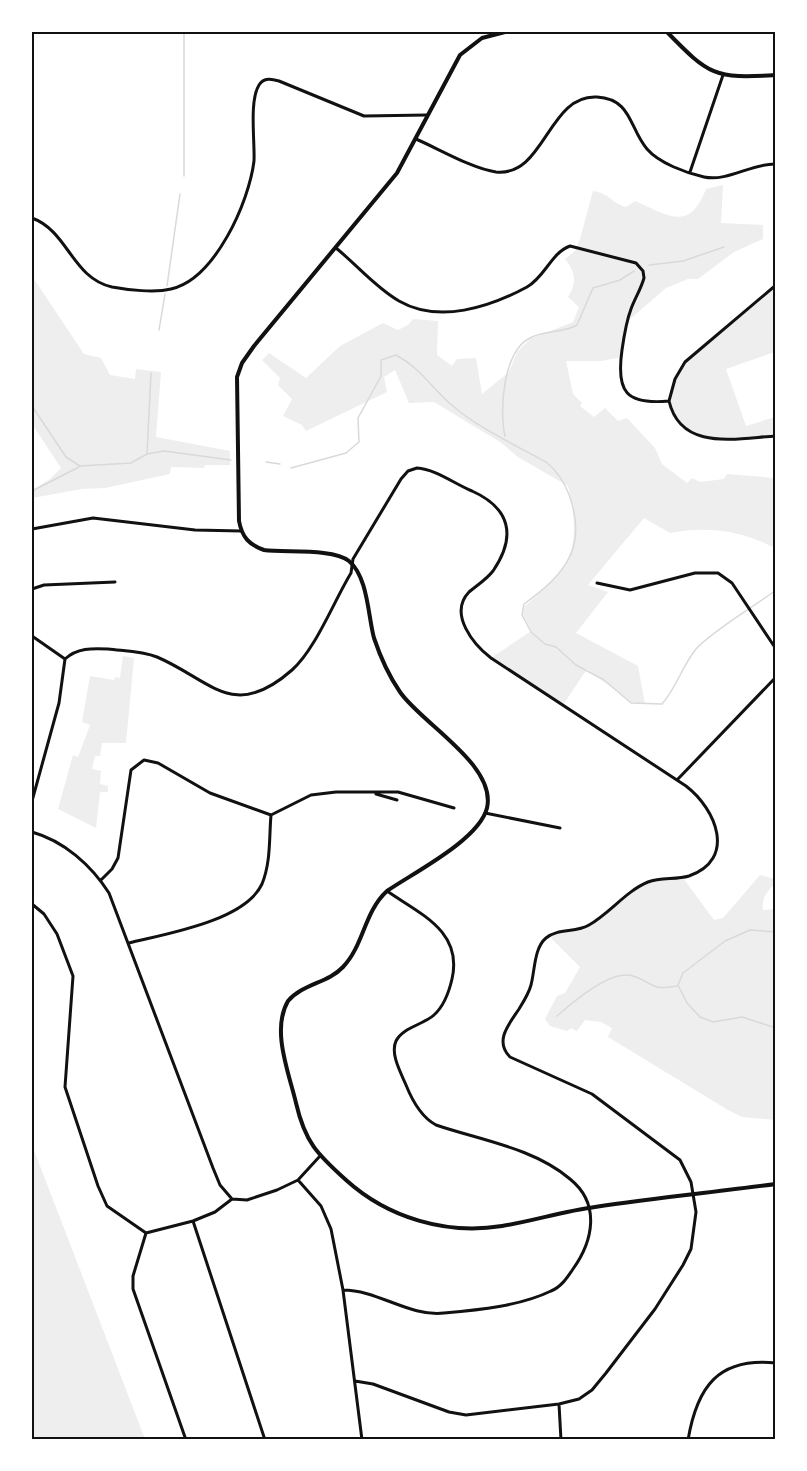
<svg xmlns="http://www.w3.org/2000/svg" width="807" height="1471" font-family="Overpass,sans-serif">
  <style>
    .green { fill: #eee }
    .lines { fill: none; stroke-linecap: round; stroke-linejoin: round }
    .stream { stroke: #d9d9d9; stroke-width: 1.5 }
    .minor { stroke: #111; stroke-width: 3 }
    .tertiary { stroke: #111; stroke-width: 4 }
    .neatline { fill: none; stroke: #111; stroke-width: 2 }
  </style>
  <rect width="100%" height="100%" fill="#fff"/>
  <path class="green" d="M723,185L721,223L763,225V239L734,252L698,279H688L666,288L628,321L622,357L601,361H566L573,394L582,403L580,406L594,417L605,408L618,421L627,418L655,448L662,464L687,483L692,478L700,482L724,479L727,474L775,478V548C740,530 708,526 670,533L644,518L588,585L608,592L576,633L638,666L645,704L631,702L587,669L563,705L491,658L531,631L523,615L525,606C573,566 582,547 568,486L518,457L500,442L434,402L409,403L395,370L384,377L387,392L306,431L302,425L283,416L292,399L278,385L280,378L262,360L269,353L306,378L340,346L383,323L398,330L408,325L413,319L438,321L437,355L452,366L457,359L476,358L482,394L509,372L517,352L530,339L573,322L579,307L568,297C577,283 576,273 565,259L575,251L580,239L593,191C610,193 612,204 626,207L635,201C668,215 689,233 706,189Z
    M32,276L84,354L101,358L110,375L135,379L136,369L161,372L156,437L230,451V465H205L204,468L171,467L170,474L105,488L82,489L32,498V490L49,480L61,468L32,424Z
    M773,287L775,352L726,369L746,426L775,417V437L700,438L680,423L671,408L670,393L683,365Z
    M123,656L134,658L126,743H102L100,756H95L92,769L101,771L100,784L108,786V792H100L96,828L58,809L73,755L78,757L90,725L82,722L90,676L114,680L115,677L120,678Z
    M760,875L775,879V884C767,891 761,899 763,910L775,909V1120L742,1117L728,1110L608,1037L612,1028L601,1022L585,1020L577,1031L571,1028L567,1031L550,1026L545,1019L557,996L565,993L580,967L549,936L590,925L633,891L651,881L683,878L714,920L723,918Z
    M32,1145L145,1439H32Z"/>
  <g class="lines">
    <path class="stream" d="M184,176V32
      M649,265L683,261L724,247
      M167,286L180,194
      M159,330L165,294
      M32,406L66,457L80,466L131,463L147,454L164,451L231,460
      M505,436C499,410 503,349 532,337C547,330 563,333 577,325L593,288L620,280L634,271
      M147,453L151,373
      M266,462L280,464
      M291,468L346,453L359,442L358,418L381,376V360L396,355C422,369 432,389 454,407C477,427 519,447 546,462C570,481 583,524 571,554C561,576 542,591 524,604L522,615L531,632L545,644L556,647L576,665L604,680L631,703L662,704C677,687 682,666 696,649C712,631 755,606 776,590
      M32,491L79,467
      M776,932L750,930L725,941L683,973L678,985L687,1003L700,1017L713,1022L742,1017L776,1028
      M557,1016C573,1002 611,969 633,976C655,983 649,991 677,986"/>
    <path class="minor" d="M366,32H368
      M416,139C439,149 473,169 496,172C545,177 548,94 597,97C632,99 629,128 647,149C659,163 686,173 704,177C728,182 752,163 776,164
      M690,172L723,75
      M32,218C68,231 72,278 112,287C128,290 155,293 171,289C215,279 249,202 254,161C255,142 249,101 259,85C264,77 272,79 279,81L364,116L427,115
      M336,248C357,265 376,288 399,301C439,324 490,307 527,287C545,277 551,253 570,246L636,263L643,271L644,278C641,289 635,298 631,309C626,322 624,336 622,350C616,392 626,405 669,401
      M776,285L685,362L675,379L669,401C681,452 737,438 776,436
      M32,529L93,518L195,530L241,531
      M597,583L630,590L695,573H718L732,583L776,649
      M32,589L44,585L115,582
      M32,636L65,659
      M677,780L776,677
      M376,794L397,800
      M32,801L59,703L65,659C77,648 92,648 108,649C124,651 142,651 157,657C211,680 233,722 292,670C315,650 334,601 351,573L353,559L401,479L408,471L417,468C435,469 455,484 472,491C510,508 517,536 493,571C486,580 477,585 469,592C448,614 474,645 491,658L686,786C716,809 737,859 689,876C676,880 661,877 648,882C626,891 610,913 589,925C576,933 558,928 546,938C534,948 535,970 531,985C529,993 524,1001 519,1009C509,1024 494,1041 510,1057L592,1094L680,1160L691,1182L696,1212L691,1249L683,1265L655,1309L606,1373L592,1390L579,1399L559,1404L466,1415L449,1412L373,1384L355,1381
      M485,813L560,828
      M32,832C64,841 91,865 109,893L213,1168L220,1185L232,1199
      M101,880L112,869L118,858L131,770L144,760L158,763L210,793L271,815L311,795L336,792H398L454,808
      M32,904L44,914L57,934L73,976L65,1087L98,1186L107,1206L146,1233
      M129,943C165,934 245,921 262,884C271,862 269,838 271,815
      M298,1180L321,1206L331,1229L343,1290L362,1440
      M193,1221L265,1440
      M146,1233L133,1276V1289L186,1440
      M146,1233L193,1221L215,1212L232,1199L247,1200L277,1190L298,1180L320,1156
      M343,1290C378,1290 409,1317 444,1313C479,1310 520,1306 551,1291C561,1287 567,1278 573,1269C593,1241 601,1204 570,1179C534,1148 480,1140 436,1125C421,1117 412,1100 406,1085C401,1073 390,1054 396,1041C403,1027 423,1025 434,1015C444,1006 449,992 452,979C463,931 420,914 387,891
      M559,1404L561,1440
      M688,1440C697,1387 718,1357 776,1363"/>
    <path class="tertiary" d="M505,32L482,38L460,55L397,173L254,346L242,363L237,377L239,521C242,537 249,545 264,550C285,553 333,548 349,561C368,577 368,616 374,638C380,656 389,676 400,692C421,723 497,765 487,808C479,840 413,873 387,891C364,912 364,945 343,967C328,983 302,984 288,1001C271,1030 289,1073 296,1103C305,1142 317,1154 346,1180C388,1218 446,1235 502,1226C533,1221 564,1211 595,1207C655,1198 716,1192 776,1184
      M667,32C709,75 714,79 776,75"/>
  </g>
  <rect width="807" height="1471" fill="none" stroke="#ffffff" stroke-width="66"/>
  <rect x="33" y="33" width="741" height="1405" class="neatline"/>
</svg>
